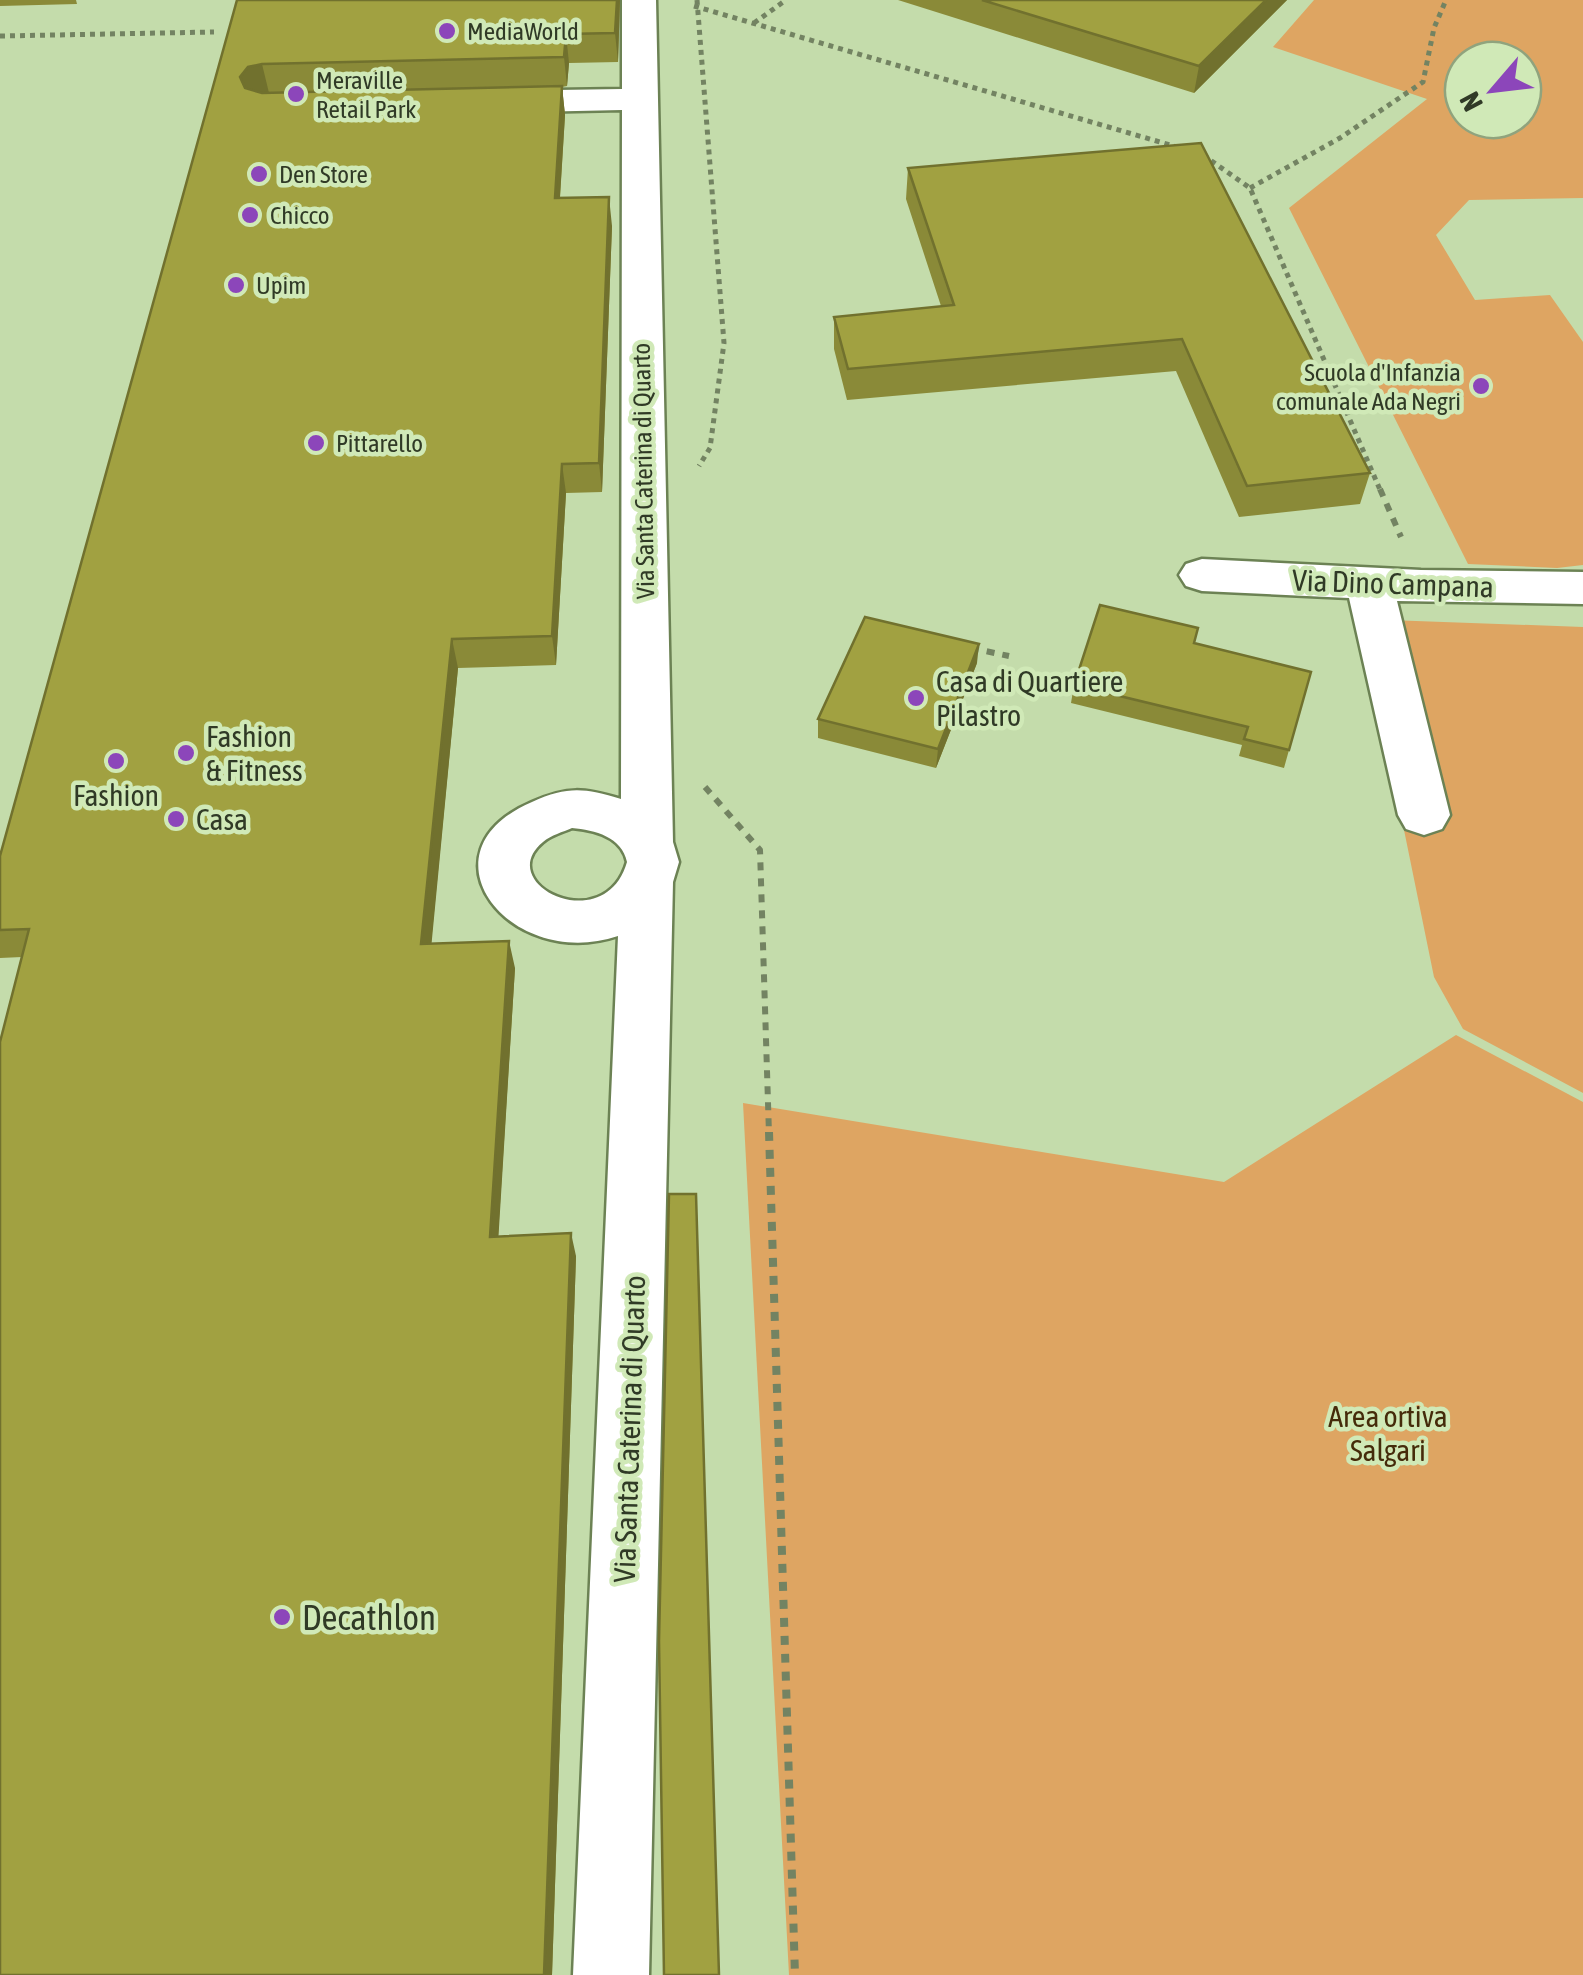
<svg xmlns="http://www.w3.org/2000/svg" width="1583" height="1975" font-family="'Asap Condensed',sans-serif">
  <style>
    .green { fill: #dea562; fill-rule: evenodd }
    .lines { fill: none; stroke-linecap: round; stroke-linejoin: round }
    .minor-casing { stroke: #6c8254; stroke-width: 5 }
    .path-far2 { stroke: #738362; stroke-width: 5; stroke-dasharray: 5 5; stroke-linecap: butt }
    .path-far1 { stroke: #738362; stroke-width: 6; stroke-dasharray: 8 8; stroke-linecap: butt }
    .path { stroke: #738362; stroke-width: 8; stroke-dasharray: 9 9; stroke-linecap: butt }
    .minor { fill: #fff; fill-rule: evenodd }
    .wall { fill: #8a8a38 }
    .shaded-wall { fill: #71712e }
    .building { fill: #a1a141; stroke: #71712e; stroke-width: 2.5 }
    .poi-dot { fill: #8c46ba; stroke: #d0e9b7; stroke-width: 4 }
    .labels { text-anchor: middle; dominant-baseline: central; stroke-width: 9; stroke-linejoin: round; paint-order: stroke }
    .far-poi-label { font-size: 25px; fill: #303a26; stroke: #d0e9b7; text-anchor: start }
    .far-street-label { font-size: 25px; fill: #303a26; stroke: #d0e9b7 }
    .street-label { font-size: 30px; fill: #303a26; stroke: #d0e9b7 }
    .poi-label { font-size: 30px; fill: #303a26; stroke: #d0e9b7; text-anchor: start }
    .park-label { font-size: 30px; fill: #452b0a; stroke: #d0e9b7 }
    .near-poi-label { font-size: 35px; fill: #303a26; stroke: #d0e9b7; text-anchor: start }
  </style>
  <rect width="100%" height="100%" fill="#c4dcab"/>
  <path class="green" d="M1314,0H1583V198L1469,200L1436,235L1475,300L1550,295L1583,342V565L1557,568L1468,564L1289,208L1427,99L1273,47ZM1463,60H1523V120H1463Z
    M1361,619L1583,627V1093L1463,1029L1434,977Z
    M1456,1035L1583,1102V1975H789L743,1103L1224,1182Z"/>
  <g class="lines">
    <g class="minor-casing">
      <path id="minor" d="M622,0H656L673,842L679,862L673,882L649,1975H573L618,936C510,972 415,852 532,802C568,786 584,788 621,799L622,110L488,113L475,110L470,102L475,94L488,91L622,89ZM572,828C595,830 622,837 627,862C605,939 492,884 543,842C551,835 563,832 572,828Z
        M1202,559L1421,570L1583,572V604L1397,601L1450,815L1442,829L1424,835L1406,829L1398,815L1349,598L1202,591L1186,586L1179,575L1186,564Z"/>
    </g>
    <path class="path-far2" d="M697,0L724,343L710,448L699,466
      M694,6L1177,147
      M754,23L786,0
      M0,36L214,32
      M1203,155L1250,188L1381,492
      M1250,188L1340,138L1423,82L1434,28L1446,0"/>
    <path class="path-far1" d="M1380,489L1401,537
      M971,648L1009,656
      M705,787L760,850L769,1134"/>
    <path class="path" d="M769,1132L795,1975"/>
    <use href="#minor" class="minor"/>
  </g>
  <path class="wall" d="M0,0H76L77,4L0,6Z
    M237,0H620L618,62L569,63L567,86L562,87L565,115L560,198L612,226L602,492L566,493L556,665L458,668L431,943L515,968L498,1236L576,1256L552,1975L22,957L0,958V856Z
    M898,0H1287L1194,93Z
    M1201,143L1370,473L1360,504L1239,517L1176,371L847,400L834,349V317L941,306L906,199L908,168Z
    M1198,628L1194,643L1289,750L1284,768L1239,756L1242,745L1071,703L1074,685Z
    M977,663L936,768L818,738V719Z"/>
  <path class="shaded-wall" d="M617,0H620L618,62L615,33Z
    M1266,0H1287L1194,93L1199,66Z
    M566,34L569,63L567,86L564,57Z
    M262,64L269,93L248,106L240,77L248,67Z
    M562,86L565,115L558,227L555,198Z
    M609,197L612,226L602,492L599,463Z
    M562,464L566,493L556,665L552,636Z
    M452,639L458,668L429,970L421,944Z
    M979,644L977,663L936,768L938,749Z
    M509,941L515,968L497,1260L490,1237Z
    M571,1233L576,1256L552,1975H544Z"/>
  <path class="building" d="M237,0H617L615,33L566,34L564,57L262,64L248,67L240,77L245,88L262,93L562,86L555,198L609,197L599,463L562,464L552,636L452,639L421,944L509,941L490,1237L571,1233L544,1975H0V1042L29,929L0,930V856Z
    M982,0H1266L1199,66Z
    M1201,143L1370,473L1247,486L1182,339L848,369L834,317L954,305L908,168Z
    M1100,605L1198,628L1194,643L1311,672L1289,750L1244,739L1248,727L1074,685Z
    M865,617L979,644L938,749L818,719Z
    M669,1194H696L719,1975H664L659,1641Z"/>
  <g class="poi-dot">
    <circle cx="447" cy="31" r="10"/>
    <circle cx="296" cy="94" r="10"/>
    <circle cx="259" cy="174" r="10"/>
    <circle cx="250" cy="215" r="10"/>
    <circle cx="236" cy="285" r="10"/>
    <circle cx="1481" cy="386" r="10"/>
    <circle cx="316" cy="443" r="10"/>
    <circle cx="916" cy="698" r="10"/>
    <circle cx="186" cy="753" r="10"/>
    <circle cx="116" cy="761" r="10"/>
    <circle cx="176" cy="819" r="10"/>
    <circle cx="282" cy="1617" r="10"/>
  </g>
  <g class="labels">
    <g class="far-poi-label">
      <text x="467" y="31">MediaWorld</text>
      <text x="316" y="80">Meraville<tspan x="316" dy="29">Retail Park</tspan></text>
      <text x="279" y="174">Den Store</text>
      <text x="270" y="215">Chicco</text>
      <text x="256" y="285">Upim</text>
      <text x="1461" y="372" text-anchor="end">Scuola d'Infanzia<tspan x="1461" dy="29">comunale Ada Negri</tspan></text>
      <text x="336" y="443">Pittarello</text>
    </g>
    <g class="far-street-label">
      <text transform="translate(643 471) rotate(-91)">Via Santa Caterina di Quarto</text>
    </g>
    <g class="street-label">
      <text transform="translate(1393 583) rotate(2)">Via Dino Campana</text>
      <text transform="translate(629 1429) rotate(-88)">Via Santa Caterina di Quarto</text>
    </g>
    <g class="poi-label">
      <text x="936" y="681">Casa di Quartiere<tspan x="936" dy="34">Pilastro</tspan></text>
      <text x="206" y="736">Fashion<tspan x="206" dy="34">&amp; Fitness</tspan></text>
      <text x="116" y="795" text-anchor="middle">Fashion</text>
      <text x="196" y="819">Casa</text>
    </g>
    <g class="park-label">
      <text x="1388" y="1416">Area ortiva<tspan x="1388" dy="34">Salgari</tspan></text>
    </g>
    <g class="near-poi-label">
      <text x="302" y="1617">Decathlon</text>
    </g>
  </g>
  <g transform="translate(1493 90) rotate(242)"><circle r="48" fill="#d0e9b7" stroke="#90a37d" stroke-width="2.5"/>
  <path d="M0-8L18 38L0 25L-18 38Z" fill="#8c46ba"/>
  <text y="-15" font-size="28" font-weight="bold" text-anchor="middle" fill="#303a26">N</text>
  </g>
</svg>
